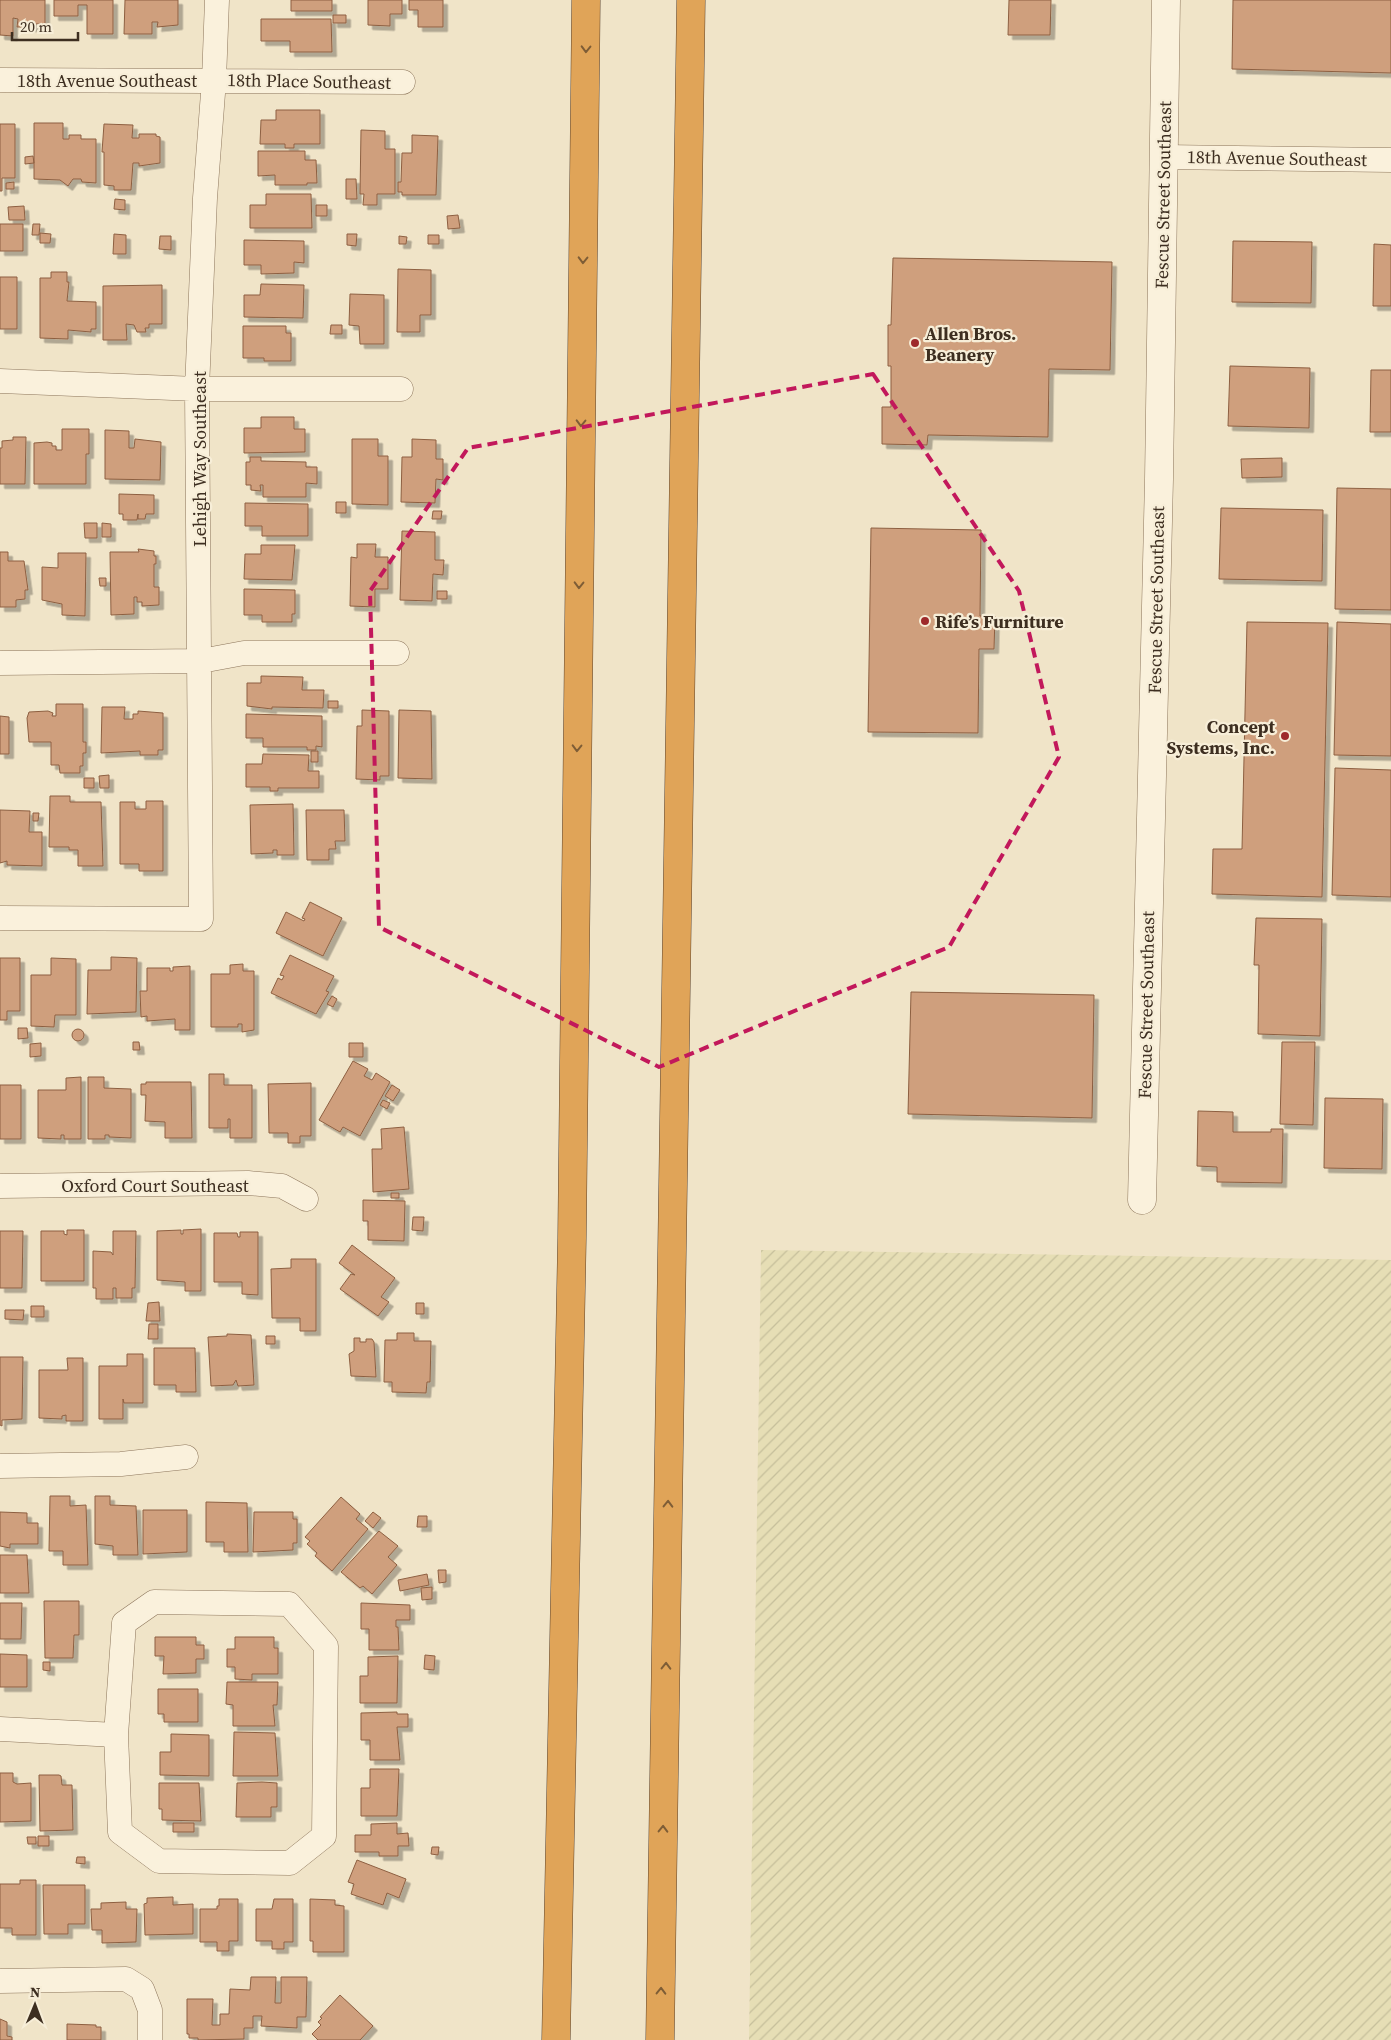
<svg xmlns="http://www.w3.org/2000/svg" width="1391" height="2040" font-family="'Source Serif 4',serif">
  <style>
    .farmland { fill: url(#farmland-furrows) }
    .building { fill: #cf9f7d; stroke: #8d5f41; filter: url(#shadow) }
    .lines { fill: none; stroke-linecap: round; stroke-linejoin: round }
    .minor-casing { stroke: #8d765c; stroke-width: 25 }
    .tertiary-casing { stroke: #8d765c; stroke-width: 29 }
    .motorway-casing { stroke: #5b4430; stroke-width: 29 }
    .minor { stroke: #faf1dc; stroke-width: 24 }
    .tertiary { stroke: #faf1dc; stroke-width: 28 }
    .motorway { stroke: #e0a458; stroke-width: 28 }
    .oneway { stroke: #7e5d36 }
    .marked { fill: none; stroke: #c2185b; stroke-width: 4; stroke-dasharray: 10 6; stroke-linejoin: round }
    .poi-dot { fill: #9e2a2b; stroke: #f7eed8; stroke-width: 2 }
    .labels { text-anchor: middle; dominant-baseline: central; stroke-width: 4.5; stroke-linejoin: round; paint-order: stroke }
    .street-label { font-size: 18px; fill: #3d2e20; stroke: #f7eed8 }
    .poi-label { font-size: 18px; font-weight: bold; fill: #3d2e20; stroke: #f7eed8; text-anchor: start }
  </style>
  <defs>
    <pattern id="farmland-furrows" width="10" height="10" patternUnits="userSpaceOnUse" patternTransform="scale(1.25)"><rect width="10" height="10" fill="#e6deb5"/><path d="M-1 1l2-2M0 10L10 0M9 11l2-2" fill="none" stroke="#c6bf9b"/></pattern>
    <filter id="shadow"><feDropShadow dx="4.5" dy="4.5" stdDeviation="0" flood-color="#0004"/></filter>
  </defs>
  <rect width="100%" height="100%" fill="#f0e4c8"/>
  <path class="farmland" d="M761,1250L1391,1260V2040H749Z"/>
  <path class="building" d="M0,0H45V24H33V27H17L18,19L13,18V36L0,35Z
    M54,0H113V34H87V5H78V16H54Z
    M125,0H178V25L157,27L158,22H152V34H124Z
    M291,0H332V11H291Z
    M368,0H402V14H390V26L368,25Z
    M409,0H443V27H418V10H409Z
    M1009,0H1051L1050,35H1008Z
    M1233,0H1391V73L1232,69Z
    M333,15H346V23H333Z
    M261,19H331L332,52H290V41H261Z
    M276,110H320V144H294V148H285V144H260L261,120H276Z
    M34,123H63V139H69V135H81V139H96V183L82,182L81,179H73L68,186L60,180L34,179Z
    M0,124H15V178H2V191H0Z
    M104,124L133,125L132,138H139V134H156V136L160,137V163L139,166V163H133L131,190H114V186L104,185V152H102Z
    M361,130L385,131V149H395V194H377V205H363L364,194H360Z
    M412,135L438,136L436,195H402V192H398V182H401L402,153H412Z
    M258,151H305V160H316L317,183H307V185H275V175L258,176Z
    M33,156L34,163L25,164V157Z
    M346,179H356L357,199H346Z
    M14,182V189H6V183Z
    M266,194H311L312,228H250V205H266Z
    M115,199L125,200V210L114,209Z
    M316,205H327V216H316Z
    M24,206L25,220H9L8,207Z
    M458,215L460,228L448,229L447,216Z
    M0,224H23V251H0Z
    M33,224H40L39,235H32Z
    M40,233L51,234L50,243H40Z
    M114,234L126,235V254H113Z
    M347,234H357L356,246L347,245Z
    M428,235H439V244H428Z
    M160,236H171V250L159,249Z
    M399,236L407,237L406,244H399Z
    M244,240L304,241V263L294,262V273L261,274V265H244Z
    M1233,241L1312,242L1311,303L1232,302Z
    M1374,244L1391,245V306H1373Z
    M893,258L1112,262L1110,370L1049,369L1048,437L928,435L927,445L882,444V407H891V366H888V325H891Z
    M398,269L431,270V315H420V332H397Z
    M51,272H67V282H69L67,301L96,302V329H91V332L68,330V339L40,338V278H51Z
    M0,277H17V329H0Z
    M261,284L304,285L303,318L244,317V295H260Z
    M162,285V324H149V328H145L146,332H137L134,325L126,324L127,340H103V286Z
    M350,294L384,295V344H360L359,326L349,325Z
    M331,325H342V334H330Z
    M243,326H286V333H291V361H264V358H243Z
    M1230,366L1310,368L1309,428L1228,426Z
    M1371,370H1391V432H1370Z
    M261,417H294V429H305V452L244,453V428H261Z
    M62,429H89V454H86V484H34V443L47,442L52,443V446H56V450H62Z
    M105,430L129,431V448H134L135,439L161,442L160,480L105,479Z
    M13,437H26L25,484H0V448H2V441L13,440Z
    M352,439H378V456H388V505L352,504Z
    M412,439L436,440V459H443V480L436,479L435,503L401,502L402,457H412Z
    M250,457H261V461L306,462V467H317V484L306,483V497H263V485H260L261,491L251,490V485H246V462H250Z
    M1282,458V477L1242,478L1241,459Z
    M1337,488L1391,489V610L1335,609Z
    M119,494L154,495V514H146L145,519H138V514L137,520H123V514H119Z
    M336,502H346V513H336Z
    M245,503L308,504V536H262V526H245Z
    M1221,508L1323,510L1322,581L1219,579Z
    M433,511H442L441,519H432Z
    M84,523H97V538H85Z
    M102,523L111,524V537H102Z
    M871,528L981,530L980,616H995L994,649H979L978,733L868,732Z
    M402,531L435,532V560H444L443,575L433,574L432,601L400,600Z
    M357,544H376L375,557H388V589H375V607L350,606L351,557L357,558Z
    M261,545H295L292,580L244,579L245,554H261Z
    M138,549L154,551V556H156V564H154V587H159V605L142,606V602H137V597H134V614L111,615L110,552H139Z
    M0,552H8V561H24L28,590H25V599L16,600V607H0Z
    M58,553H86L85,616L62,615V604L42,600V567L58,568Z
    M99,578H106V586H100Z
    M244,589L295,590V614H292V622H262V615H244Z
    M437,591H447V599H437Z
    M1247,622L1328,623L1322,897L1212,894L1213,849H1242Z
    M1337,622L1391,624V756L1334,755Z
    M261,676L303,677L302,690H324L323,708L272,707V709L247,706V683H261Z
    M328,701H338V708H328Z
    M56,704H83V742H86V753H83V766H80V773H60L59,765H51V742H29L27,718L29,712L48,711L53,713L52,716H56Z
    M102,707H125L124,719H133V714H138V711L163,713V750H158V755H140V751L101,753Z
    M362,710L389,711V776H380V780L356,779L357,726H362Z
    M399,710L431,711L432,779L398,778Z
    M246,714L322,716V747L316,746V750H307V747H263V738H246Z
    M0,716L9,717V754H0Z
    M311,751H318V762H311Z
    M263,754L309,755L308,771H319V788H278V791H270V787H246V764H262Z
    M1335,768L1391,770V897L1332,895Z
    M109,775V788H100L99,776Z
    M84,778H94V788H84Z
    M50,796H70V802H101L103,866H78V850H69V847H49Z
    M146,801H163V871H139V864H120V802H135V809H146Z
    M293,804L294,855H277V850H273V853L251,854L250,805Z
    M0,810L30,811L29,832H42V866L7,865V861L0,863Z
    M306,810H344L345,841H335L336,849H329V860H307Z
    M33,813H39L38,821H33Z
    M310,902L342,918L323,956L276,933L286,912L304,921L305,919L302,918Z
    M1256,918L1322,919L1320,1036L1258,1034L1259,965H1254Z
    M290,955L334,976L326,991L329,992L316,1014L271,993L278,978L282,980L284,976L280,975Z
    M111,957L137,958L136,1012L87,1014L88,970H111Z
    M0,958H20V1011H7V1020H0Z
    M51,958L76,959V1015H55L54,1027L31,1026V975H51Z
    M243,964V971H254V1030L242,1032V1024H238V1027H211V974H230V965Z
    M190,966V1030H175V1019L147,1021V1016L141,1017L140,991H147V968H170V971H173V967Z
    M911,992L1094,995L1092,1118L908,1114Z
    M332,996L337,999L333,1007L327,1004Z
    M18,1028H27L28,1038L18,1039Z
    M72 1035a6 6 0 1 1 12 0a6 6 0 1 1-12 0Z
    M133,1042H139L140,1050H133Z
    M1282,1042H1315L1313,1125L1280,1124Z
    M41,1043V1056L30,1057V1044Z
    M349,1043H363V1057H349Z
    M353,1061L368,1069L364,1076L372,1080L376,1073L390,1082L360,1136L343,1127L340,1132L319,1120Z
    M209,1074H224V1085H252V1138H230V1119H228V1128H209Z
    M81,1077V1139H64V1135H61V1139L38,1138V1090H66V1078Z
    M88,1077H104V1088L131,1089V1138L109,1137V1135H105V1139H88Z
    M146,1082H191L192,1138H165V1122L145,1121L146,1095H141V1084H146Z
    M311,1083V1136H300V1143H288V1133H269L268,1084Z
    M0,1085H21V1139H0Z
    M392,1085L400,1090L393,1101L385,1096Z
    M1325,1098L1383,1099L1382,1169L1324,1168Z
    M383,1100L390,1103L387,1109L380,1105Z
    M1198,1111L1233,1112V1132H1271V1129H1283L1282,1183L1217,1182V1167L1197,1166Z
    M404,1127L409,1189L373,1192L372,1149H382L381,1129Z
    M391,1193H399V1198H391Z
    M363,1200L405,1201L404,1241L368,1240V1221H363Z
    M413,1217H424L423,1231L412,1230Z
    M201,1229V1291H185V1282L157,1280V1231L181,1230V1234H183V1230Z
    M67,1230H84V1281H41V1231H64V1234L67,1235Z
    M0,1231H23L22,1288H0Z
    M113,1231H136L135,1288H132V1298H116V1288H113V1299H96V1288H93V1251L111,1252L113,1255Z
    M240,1232H258V1295L242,1294V1282H214V1233H237L238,1237H240Z
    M352,1245L395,1278L381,1297L389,1302L378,1316L340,1289L351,1274L355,1275L339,1263Z
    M291,1259H316V1331H300V1318H272L271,1269L291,1268Z
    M159,1302L160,1321H146L148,1303Z
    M416,1303H424V1314H416Z
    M31,1306H44V1317H31Z
    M5,1310H24L23,1320L5,1319Z
    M149,1324H158V1339H148Z
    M397,1333H414V1341H431L430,1382H427L426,1393L392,1392V1382H384L385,1340H397Z
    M227,1334L251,1335L254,1385L238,1386L236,1380L233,1385L211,1386L208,1337L227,1336Z
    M266,1336H275V1344H266Z
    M354,1338H360V1342H366V1339H372L374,1342L376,1377L351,1376L349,1354L354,1351Z
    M154,1348H195L196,1392H176V1385H154Z
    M127,1354H143V1403H124L123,1399V1419H99V1366H127Z
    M0,1357H23L22,1419L2,1420V1426L0,1425Z
    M67,1358H83V1421H66V1415L62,1416V1419L39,1418V1370H68Z
    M50,1496H70V1506L86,1505L88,1565H63V1551H49Z
    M95,1496H110V1505L136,1506L138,1555H113V1546L95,1544Z
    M341,1497L360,1514L356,1519L368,1529L332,1571L315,1556L317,1553L307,1544L310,1541L305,1537Z
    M206,1502L247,1503L248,1552H224V1542H206Z
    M143,1510H187V1552L143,1554Z
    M0,1512L27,1513V1523H38V1544H10V1548L0,1546Z
    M254,1512H293V1519H297V1543H293V1550L253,1552Z
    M373,1512L381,1518L373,1528L365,1521Z
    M418,1516H427V1527H417Z
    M379,1531L398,1546L388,1557L397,1565L372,1594L363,1586L360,1588L341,1572Z
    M0,1555H27L29,1593H0Z
    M438,1570H446V1582L439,1583Z
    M427,1574L429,1585L400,1591L398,1580Z
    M432,1587V1599L422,1600L421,1588Z
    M44,1601H79V1635H74L73,1658H45Z
    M0,1603H22L21,1639H0Z
    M361,1603L410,1605V1620H396V1627H398L399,1650H369V1629H361Z
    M155,1637H196V1645H204V1659H196V1673L163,1674L164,1656H155Z
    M235,1637H274V1648H278V1674H252V1680L235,1679V1667H227V1649H235Z
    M0,1654L27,1655V1687H0Z
    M425,1655L435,1656L434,1670L424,1669Z
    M398,1656L397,1703H360V1676H368V1657Z
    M43,1662H50V1671L43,1670Z
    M227,1682H278L277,1705H273L275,1726H233V1705L226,1704Z
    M158,1689H198V1722H164V1714H158Z
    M397,1712V1714H408V1727H397L400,1760H370V1740H361V1713Z
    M234,1732L275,1733L278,1776H233Z
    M171,1734L209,1735V1776L160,1775V1752H171Z
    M370,1769H399L397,1816H361V1788H370Z
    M0,1773H13V1782L17,1784L31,1783V1821L0,1822Z
    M39,1775H59L61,1776L62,1785H72L73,1830L40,1831Z
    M262,1782L277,1783V1807H271V1817H236L237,1783Z
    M159,1783H199L201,1821L162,1820V1809H159Z
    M173,1823H194V1832H173Z
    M397,1823V1834L408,1833L409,1846H398V1856H379V1852H355V1835H371V1824Z
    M38,1836H49V1846H38Z
    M27,1837H36V1844H28Z
    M432,1847H439L438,1855L431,1854Z
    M77,1857H85V1864L76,1863Z
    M357,1860L406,1879L399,1898L387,1893L383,1905L351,1894L354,1884L348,1882Z
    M20,1880H36V1935H12V1928H0V1884H20Z
    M43,1885H85V1924H68V1934H44Z
    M173,1897V1905L193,1904V1934L145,1935L144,1904L147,1903V1898Z
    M219,1899H238V1941H229V1951H217V1942H200V1909H217V1906H219Z
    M274,1899H293V1942H284V1949H272V1941H256V1909H272Z
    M310,1899L335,1900V1905L344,1906V1952H313V1941H310Z
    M126,1902V1909H137L136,1942L102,1943V1930H92L91,1909H101V1903Z
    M251,1977H276L275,2003H281V1977H307L306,2017H297V2028L261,2026L262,2016H253V2028H244V2039L198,2040V2038H189V2034H187V1999H213L212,2025H220V2014H229L230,1989L250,1990Z
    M340,1995L373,2026L360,2040H318L312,2034L321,2025L318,2022L322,2018L320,2017Z
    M0,2019L7,2022V2036L12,2037V2040H0Z
    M67,2024L96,2025V2027H101V2040H67Z"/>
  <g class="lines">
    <g class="minor-casing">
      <path id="minor" d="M0,80L403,82
        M1164,157L1391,160
        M0,381L197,389H401
        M0,663L201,661L244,653H397
        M0,918L201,919L197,389L205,198L214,80L217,0
        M0,1186L248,1183L282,1186L306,1199
        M0,1466L121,1464L186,1457
        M154,1602L289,1604L326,1646L324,1836L290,1863L159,1861L120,1832L116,1735L124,1623Z
        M0,1729L116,1735
        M0,1981L126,1979L142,1989L150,2010V2040"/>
    </g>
    <g class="tertiary-casing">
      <path id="tertiary" d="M1142,1200L1159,479L1166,0"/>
    </g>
    <g class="motorway-casing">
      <path id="motorway" d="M556,2040L572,1238L586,0
        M660,2040L691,0"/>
    </g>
    <use href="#minor" class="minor"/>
    <use href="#tertiary" class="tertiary"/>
    <use href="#motorway" class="motorway"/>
  </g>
  <defs><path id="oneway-chevron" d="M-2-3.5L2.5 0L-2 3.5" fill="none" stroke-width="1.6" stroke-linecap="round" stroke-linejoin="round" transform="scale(1.25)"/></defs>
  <g class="oneway">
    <use href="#oneway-chevron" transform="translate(586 49) rotate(91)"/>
    <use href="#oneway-chevron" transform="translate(583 260) rotate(91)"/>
    <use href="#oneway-chevron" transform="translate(581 423) rotate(91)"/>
    <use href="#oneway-chevron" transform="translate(579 585) rotate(91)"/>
    <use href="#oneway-chevron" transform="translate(577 748) rotate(91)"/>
    <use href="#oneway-chevron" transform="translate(668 1504) rotate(-89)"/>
    <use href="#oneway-chevron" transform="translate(666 1666) rotate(-89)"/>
    <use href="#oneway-chevron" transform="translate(663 1829) rotate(-89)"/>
    <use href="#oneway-chevron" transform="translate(661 1991) rotate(-89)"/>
  </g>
  <path class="marked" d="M873,374L1019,591L1059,757L949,947L659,1067L379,927L370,591L468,448Z"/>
  <g class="poi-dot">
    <circle cx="915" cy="343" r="5"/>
    <circle cx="925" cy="621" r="5"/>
    <circle cx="1285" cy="736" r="5"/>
  </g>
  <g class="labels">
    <g class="street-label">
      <text x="107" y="80">18th Avenue Southeast</text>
      <text transform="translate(309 81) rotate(1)">18th Place Southeast</text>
      <text transform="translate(1277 158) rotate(1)">18th Avenue Southeast</text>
      <text transform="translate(1163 195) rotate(-89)">Fescue Street Southeast</text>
      <text transform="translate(199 459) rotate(-90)">Lehigh Way Southeast</text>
      <text transform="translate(1156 600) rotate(-89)">Fescue Street Southeast</text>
      <text transform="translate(1146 1005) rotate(-89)">Fescue Street Southeast</text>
      <text x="155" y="1185">Oxford Court Southeast</text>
    </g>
    <g class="poi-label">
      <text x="925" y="333">Allen Bros.<tspan x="925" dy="21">Beanery</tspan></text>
      <text x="935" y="621">Rife’s Furniture</text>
      <text x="1275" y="726" text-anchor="end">Concept<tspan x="1275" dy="21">Systems, Inc.</tspan></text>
    </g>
  </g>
  <g transform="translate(35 2005) rotate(1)" stroke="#f7eed8" stroke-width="4" paint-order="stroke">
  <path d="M0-4L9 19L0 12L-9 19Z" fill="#3d2e20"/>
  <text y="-8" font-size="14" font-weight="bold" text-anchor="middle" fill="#3d2e20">N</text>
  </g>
  <path d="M12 32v8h66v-8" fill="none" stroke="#3d2e20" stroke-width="2.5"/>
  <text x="20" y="32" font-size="15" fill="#3d2e20" stroke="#f7eed8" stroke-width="4" paint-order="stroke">20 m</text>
</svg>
